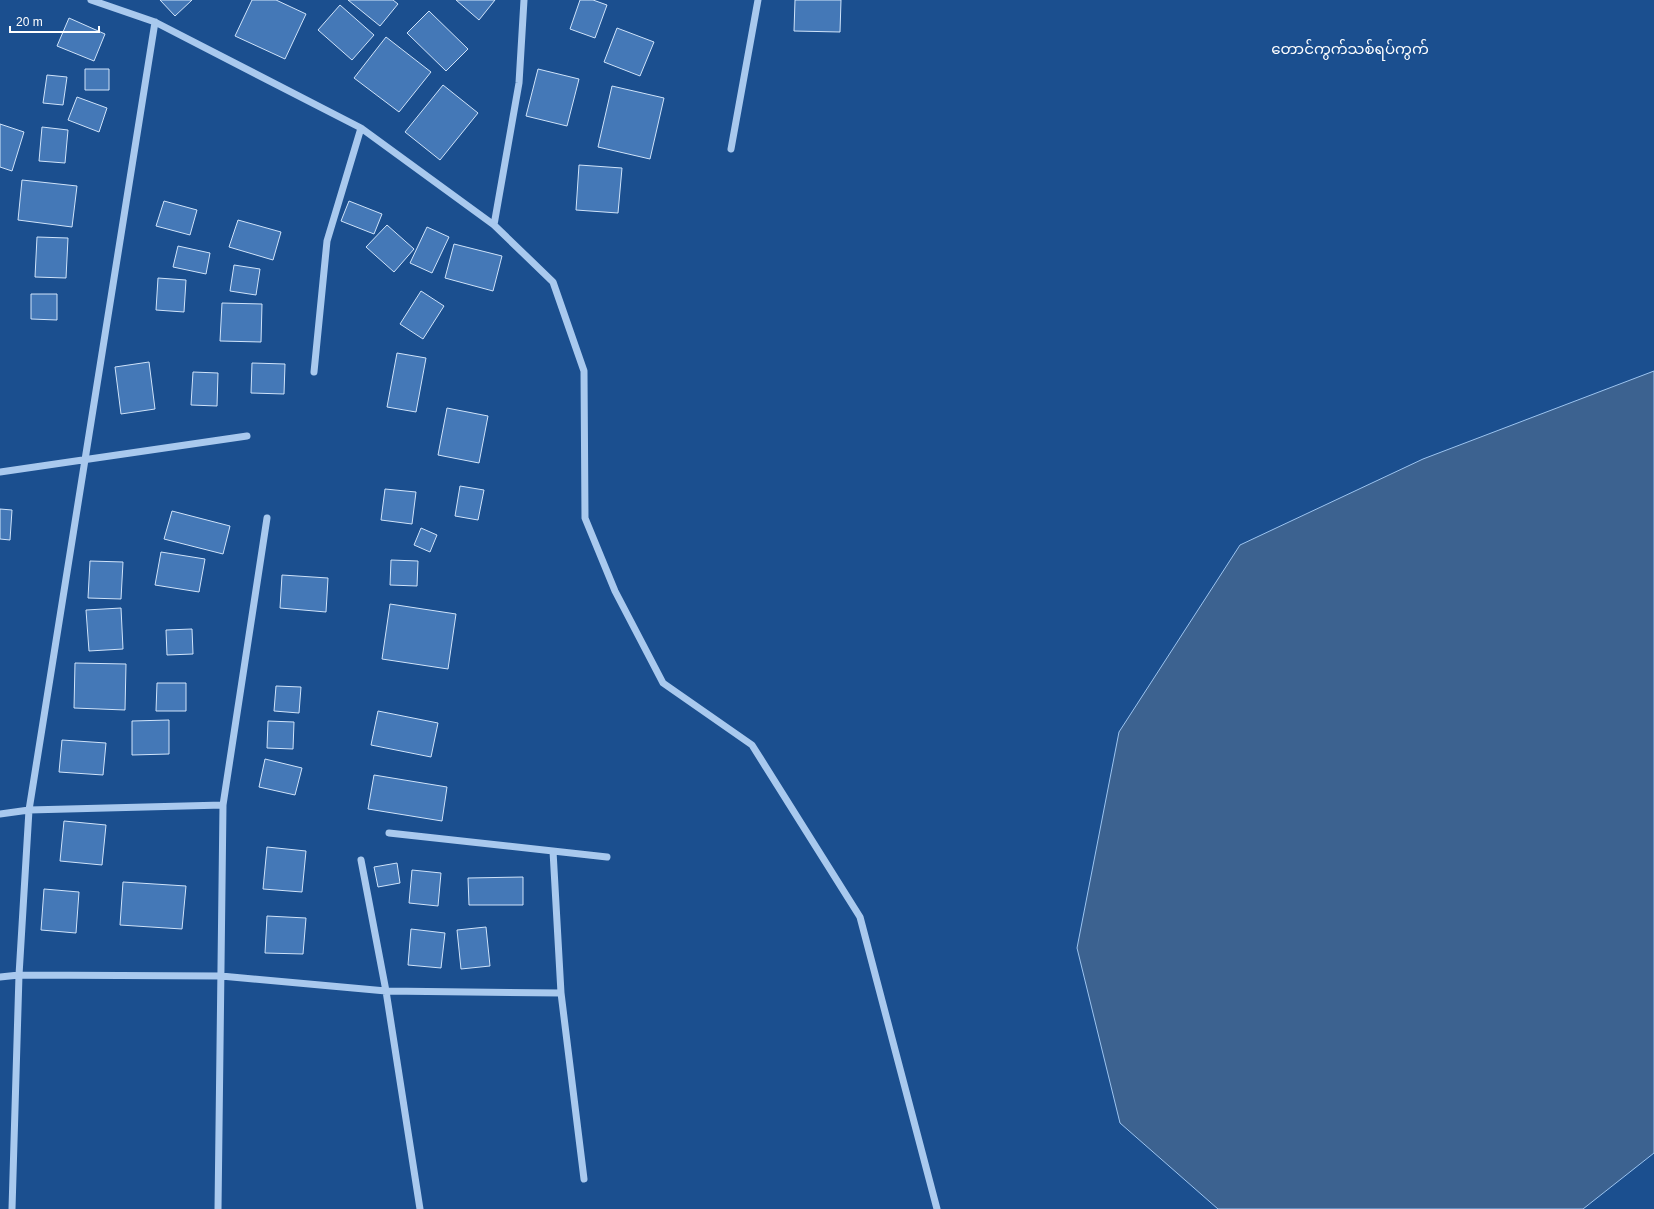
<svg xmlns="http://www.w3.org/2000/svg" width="1654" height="1209" font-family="Arial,'Noto Sans Myanmar',sans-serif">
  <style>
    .water { fill: #3c6290; stroke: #9cc4f0 }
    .building { fill: #4478b7; stroke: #cfe3fa }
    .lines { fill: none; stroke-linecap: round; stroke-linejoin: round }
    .minor { stroke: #a9c9ee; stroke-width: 7 }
    .labels { text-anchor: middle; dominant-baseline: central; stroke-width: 3; stroke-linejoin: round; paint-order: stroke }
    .quarter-label { font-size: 15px; fill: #fff; stroke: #1b4f8f }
  </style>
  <rect width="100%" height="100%" fill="#1b4f8f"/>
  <path class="water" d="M1654,371V1153L1583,1209H1218L1120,1123L1077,948L1119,732L1240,545L1423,459Z"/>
  <path class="building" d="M160,0H192L175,16Z
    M252,0H276L306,14L285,59L235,36Z
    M348,0H393L398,4L380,26Z
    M456,0H495L479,20Z
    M580,0H593L607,5L595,38L570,29Z
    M795,0H841L840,32L794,31Z
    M340,5L374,35L352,60L318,30Z
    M429,11L468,49L446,71L407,33Z
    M69,18L105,34L94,61L57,46Z
    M617,28L654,42L640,76L604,62Z
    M386,37L431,72L399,112L354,78Z
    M85,69H109V90H85Z
    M538,69L579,79L567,126L526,116Z
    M47,75L67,77L63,105L43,103Z
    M443,85L478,113L440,160L405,132Z
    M612,86L664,98L650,159L598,147Z
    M77,97L107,108L99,132L68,120Z
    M0,124L24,132L12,171L0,167Z
    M42,127L68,130L65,163L39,161Z
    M579,165L622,168L618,213L576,210Z
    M22,180L77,186L72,227L18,220Z
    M164,201L197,210L190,235L156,226Z
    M349,201L382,214L374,234L341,221Z
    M238,220L281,232L273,260L229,247Z
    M387,225L414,249L394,272L366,247Z
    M427,227L449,237L432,273L410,263Z
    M37,237L68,238L66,278L35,277Z
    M454,244L502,256L493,291L445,278Z
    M178,246L210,253L206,274L173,267Z
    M234,265L260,269L256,295L230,291Z
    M158,278L186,280L184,312L156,310Z
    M421,291L444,306L423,339L400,324Z
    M31,294H57V320L31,319Z
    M222,303L262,304L261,342L220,341Z
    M397,353L426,358L416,412L387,407Z
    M149,362L155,409L121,414L115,367Z
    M252,363L285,364L284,394L251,393Z
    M193,372L218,373L217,406L191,405Z
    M447,408L488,416L479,463L438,455Z
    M460,486L484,490L478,520L455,516Z
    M385,489L416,492L412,524L381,520Z
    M0,509L12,510L10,540L0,539Z
    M172,511L230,526L223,554L164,539Z
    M421,528L437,535L430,552L414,545Z
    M161,552L205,559L199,592L155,585Z
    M391,560L418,561L417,586L390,585Z
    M90,561L123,562L121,599L88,598Z
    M282,575L328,578L326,612L280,608Z
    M390,604L456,614L448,669L382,659Z
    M121,608L123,649L89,651L86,610Z
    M192,629L193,654L167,655L166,630Z
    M75,663L126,664L125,710L74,708Z
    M157,683H186V711H156Z
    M276,686L301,687L299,713L274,711Z
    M378,711L438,723L431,757L371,745Z
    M169,720V754L132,755V721Z
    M268,721L294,722L293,749L267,748Z
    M62,740L106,743L103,775L59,772Z
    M265,759L302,768L295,795L259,787Z
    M374,775L447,787L442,821L368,809Z
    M64,821L106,825L102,865L60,861Z
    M267,847L306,851L302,892L263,889Z
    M397,863L400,883L378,887L374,867Z
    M412,870L441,873L438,906L409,903Z
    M523,877V905H469L468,878Z
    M123,882L186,886L182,929L120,925Z
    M44,889L79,892L76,933L41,930Z
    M267,916L306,918L303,954L265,953Z
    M486,927L490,966L461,969L457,930Z
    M411,929L445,933L441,968L408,965Z"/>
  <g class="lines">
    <path class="minor" d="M91,0L155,22L361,128L494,225L553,282L584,371L585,518L615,591L663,683L752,745L860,917L937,1209
      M731,149L758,0
      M494,225L519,83L524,0
      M314,372L327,241L361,128
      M0,472L247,436
      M0,814L29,810L223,805
      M389,833L607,857
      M553,851L561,993L584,1179
      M361,860L386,991L420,1209
      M0,977L19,975L221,976L386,991L561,993
      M12,1209L19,975L29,810L155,22
      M218,1209L223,805L267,518"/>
  </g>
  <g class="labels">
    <g class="quarter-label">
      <text x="1350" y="48">တောင်ကွက်သစ်ရပ်ကွက်</text>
    </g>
  </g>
  <path d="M10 26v6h89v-6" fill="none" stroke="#ffffff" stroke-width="2"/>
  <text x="16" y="26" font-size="12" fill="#ffffff" stroke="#1b4f8f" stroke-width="3" paint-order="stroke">20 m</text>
</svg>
